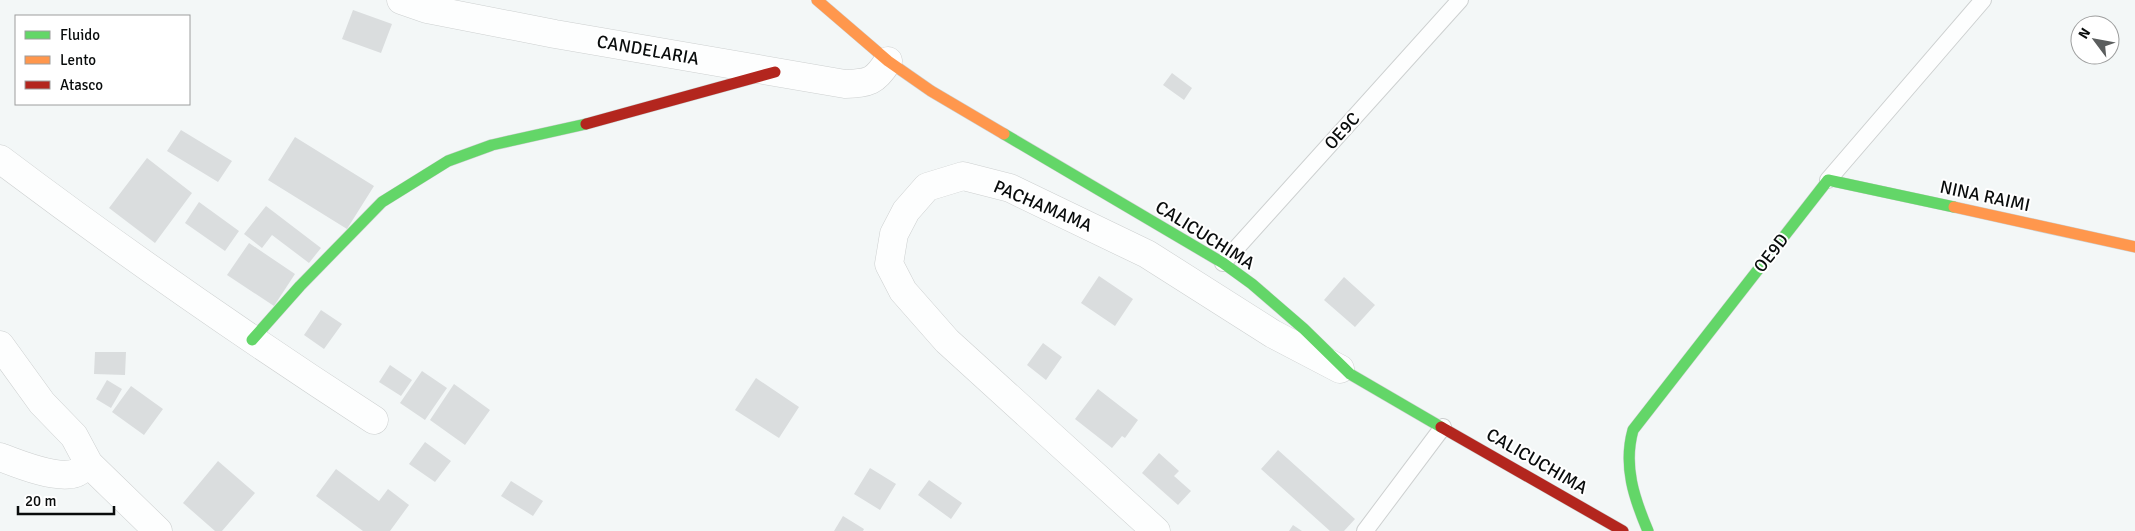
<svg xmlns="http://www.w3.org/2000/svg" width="2135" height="531" font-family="Signika,sans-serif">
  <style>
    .building { fill: #daddde }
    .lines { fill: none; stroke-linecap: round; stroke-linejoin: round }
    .lane-casing { stroke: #cdd0d0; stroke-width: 18 }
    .street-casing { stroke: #cdd0d0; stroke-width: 29 }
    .fast-casing { stroke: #cdd0d0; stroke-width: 12 }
    .slow-casing { stroke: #cdd0d0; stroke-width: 12 }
    .jam-casing { stroke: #cdd0d0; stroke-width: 12 }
    .lane { stroke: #fdfefe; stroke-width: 16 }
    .street { stroke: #fdfefe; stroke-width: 28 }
    .fast { stroke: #63d668; stroke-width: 11 }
    .slow { stroke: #ff974d; stroke-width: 11 }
    .jam { stroke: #b3261e; stroke-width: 11 }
    .labels { text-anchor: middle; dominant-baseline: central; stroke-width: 4; stroke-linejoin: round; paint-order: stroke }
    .street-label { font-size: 18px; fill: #090c0c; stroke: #fff }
  </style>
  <rect width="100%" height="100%" fill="#f3f7f7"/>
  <path class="building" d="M353,10L392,24L381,53L342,39Z
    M1172,73L1192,88L1184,100L1163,85Z
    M181,130L232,161L218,182L167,151Z
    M295,137L374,186L347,229L268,180Z
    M147,158L192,193L155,243L109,208Z
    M199,202L239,231L225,251L185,223Z
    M266,206L321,248L309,263L272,235L262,248L244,234Z
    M249,243L295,274L274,306L227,275Z
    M1099,276L1133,299L1115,326L1081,303Z
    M1344,277L1375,305L1355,327L1324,300Z
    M321,310L342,324L324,349L304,335Z
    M1043,343L1062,357L1046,380L1027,365Z
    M95,352H126L125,375L94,374Z
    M390,365L412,380L401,396L379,382Z
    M422,371L447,388L425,420L400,403Z
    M756,378L799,407L779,438L735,410Z
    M107,380L122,389L111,408L96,399Z
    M454,384L490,410L465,445L430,420Z
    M131,386L163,409L144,435L112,412Z
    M1098,389L1138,420L1125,438L1122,436L1112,448L1075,419Z
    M425,442L451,461L435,482L409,464Z
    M1278,450L1355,519L1344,531H1330L1261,469Z
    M1159,453L1179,471L1174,476L1191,491L1178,505L1142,473Z
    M218,461L255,493L222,531H215L183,503Z
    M870,468L896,484L880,510L854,494Z
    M336,469L379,501L388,489L409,505L390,531H363L316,496Z
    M929,480L962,503L951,519L918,495Z
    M511,481L543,501L533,516L501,496Z
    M843,516L864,529L863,531H834Z
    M1293,525L1302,531H1289Z"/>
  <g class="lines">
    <g class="lane-casing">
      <path id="lane" d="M1828,180L1983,0
        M1223,263L1460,0
        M1365,531L1443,427"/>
    </g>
    <g class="street-casing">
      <path id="street" d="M401,0L427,9L555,34L845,84C869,83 875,82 888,61
        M0,159C122,251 246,337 374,420
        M0,345L42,403L74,436L89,464C85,467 80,471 76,473C57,480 18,464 0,457
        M89,464L158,531
        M1156,531L947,341L903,291L889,264L894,234L906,211L927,187L963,176L1010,188L1147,254L1273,334L1340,369"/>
    </g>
    <g class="fast-casing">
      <path id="fast" d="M1004,134L1223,263L1252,284L1304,329L1350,374L1441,427
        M252,340L300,286L382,202L448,161L492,145L586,124
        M1648,531C1634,498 1623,466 1633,430L1828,180L1954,207"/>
    </g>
    <g class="slow-casing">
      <path id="slow" d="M817,0L888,61L931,91L1004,134
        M1954,207L2135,247"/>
    </g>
    <g class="jam-casing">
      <path id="jam" d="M586,124L775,72
        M1441,427L1623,531"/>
    </g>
    <use href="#lane" class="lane"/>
    <use href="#street" class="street"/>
    <use href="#fast" class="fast"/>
    <use href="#slow" class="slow"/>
    <use href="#jam" class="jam"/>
  </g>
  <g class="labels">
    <g class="street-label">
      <text transform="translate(648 50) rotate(10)">CANDELARIA</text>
      <text transform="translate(1342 131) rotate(-48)">OE9C</text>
      <text transform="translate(1985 196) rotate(12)">NINA RAIMI</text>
      <text transform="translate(1043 206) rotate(23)">PACHAMAMA</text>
      <text transform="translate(1205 235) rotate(32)">CALICUCHIMA</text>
      <text transform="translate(1771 253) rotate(-52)">OE9D</text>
      <text transform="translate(1537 461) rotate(30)">CALICUCHIMA</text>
    </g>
  </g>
  <rect x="15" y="15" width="175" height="90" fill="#ffffff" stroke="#9d9e9e"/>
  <rect x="25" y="31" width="25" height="8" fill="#63d668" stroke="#9d9e9e"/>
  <text x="60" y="40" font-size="15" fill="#090c0c">Fluido</text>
  <rect x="25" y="56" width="25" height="8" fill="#ff974d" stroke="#9d9e9e"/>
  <text x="60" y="65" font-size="15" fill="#090c0c">Lento</text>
  <rect x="25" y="81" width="25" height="8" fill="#b3261e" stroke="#9d9e9e"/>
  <text x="60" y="90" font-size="15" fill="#090c0c">Atasco</text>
  <g transform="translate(2095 40) rotate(302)"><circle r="24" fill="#ffffff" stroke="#9d9e9e"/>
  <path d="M0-4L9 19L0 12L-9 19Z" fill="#5b5e5e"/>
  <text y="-8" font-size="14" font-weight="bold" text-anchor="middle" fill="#090c0c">N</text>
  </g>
  <path d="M18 506v8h96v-8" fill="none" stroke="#090c0c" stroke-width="2.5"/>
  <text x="25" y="506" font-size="15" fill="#090c0c" stroke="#ffffff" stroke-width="4" paint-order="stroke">20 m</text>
</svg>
